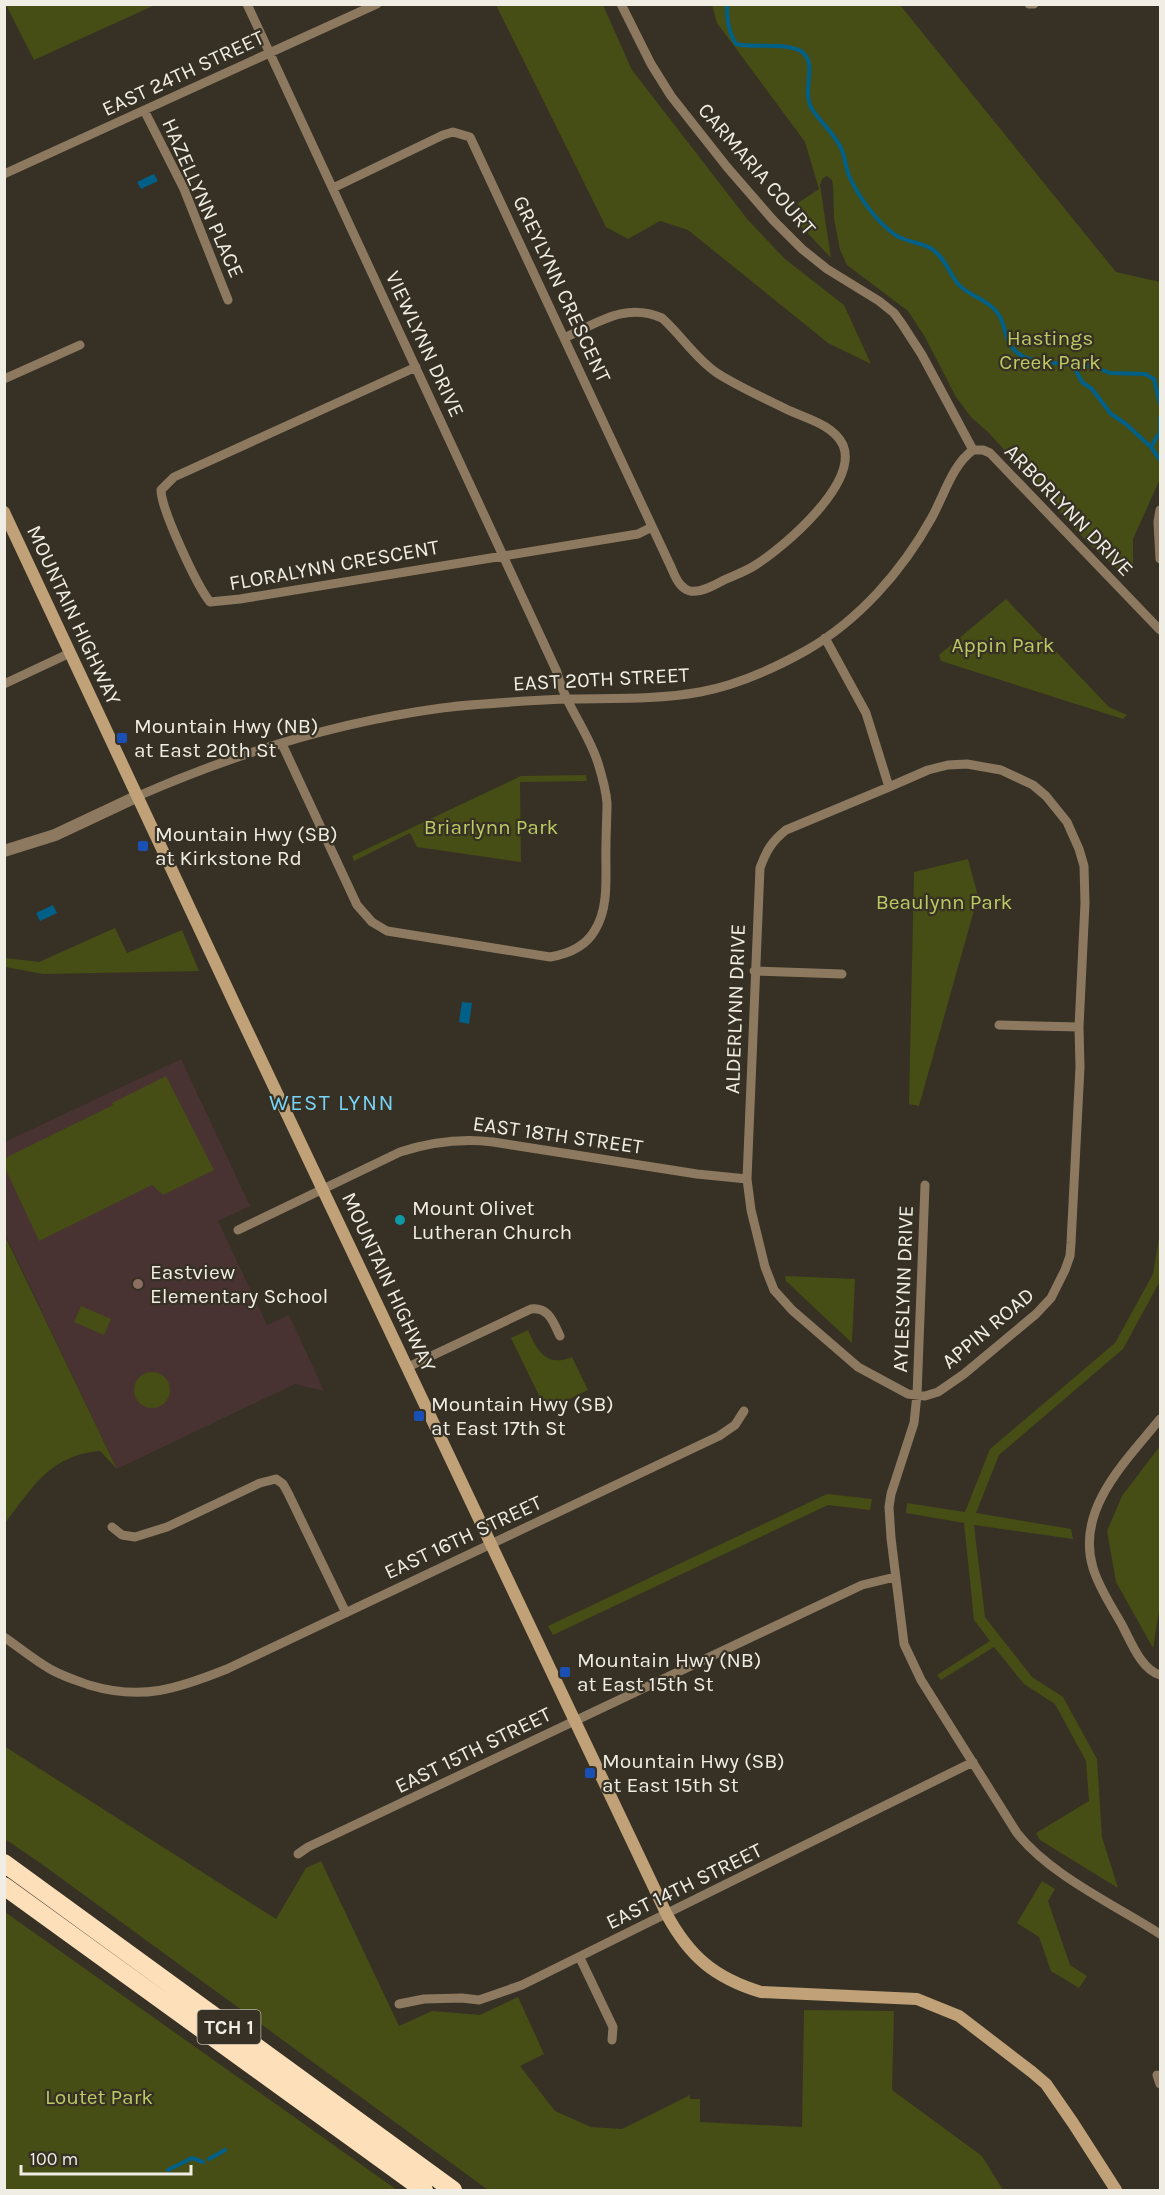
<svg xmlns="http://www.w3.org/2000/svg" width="1165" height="2195" font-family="Karla,sans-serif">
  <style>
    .education { fill: #483332 }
    .green { fill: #464d15 }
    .water { fill: #016087 }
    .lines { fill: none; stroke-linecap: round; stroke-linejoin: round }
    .stream { stroke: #016087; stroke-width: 4 }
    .minor { stroke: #8d7960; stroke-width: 9 }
    .tertiary { stroke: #8d7960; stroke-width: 12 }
    .secondary { stroke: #c0a178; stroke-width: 12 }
    .motorway { stroke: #fddfba; stroke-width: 18 }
    .transit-dot { fill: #1a4fb4; stroke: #363124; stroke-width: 2 }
    .culture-dot { fill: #0f9aa8; stroke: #363124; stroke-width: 2 }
    .education-dot { fill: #8d6e63; stroke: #363124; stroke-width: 2 }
    .labels { text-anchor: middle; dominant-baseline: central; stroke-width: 4.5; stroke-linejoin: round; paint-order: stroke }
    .shield { fill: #363124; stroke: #b8b5aa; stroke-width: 1.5 }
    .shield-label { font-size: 20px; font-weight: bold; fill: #f0ede4 }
    .street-label { font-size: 21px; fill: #f0ede4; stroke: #363124 }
    .park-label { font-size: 21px; fill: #bcca64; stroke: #363124 }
    .poi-label { font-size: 21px; fill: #f0ede4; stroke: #363124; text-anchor: start }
    .neighbourhood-label { font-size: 22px; letter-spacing: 1.5px; fill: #78d3f6; stroke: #363124 }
  </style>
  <rect width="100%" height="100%" fill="#363124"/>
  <path class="education" d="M181,1059L250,1206L218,1221L267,1325L289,1315L324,1391L295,1384L117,1469L5,1234V1142Z"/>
  <path class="green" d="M6,5H155L34,60Z
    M496,5H603L632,70L748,220L785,259L844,305L871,364L828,343L688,230L660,221L628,239L606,227Z
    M712,5H900L1116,272L1160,282V479L1133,539V566L1124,575L1087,542L989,433L971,417L956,397L925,337L908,311L847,265L840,250L834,219L833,186L832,180L827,176L822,179L820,185L831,258L800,225L798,203L819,189L805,142L717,23Z
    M1006,599L1109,707L1127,715L1123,719L941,661L939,655Z
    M586,775L587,781L520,782L521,862L417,847L410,833L354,861L352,856L521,776Z
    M968,859L978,896L919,1106L909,1104L914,872Z
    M115,928L127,953L182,930L199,971L43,974L5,967V958L39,962Z
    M166,1076L214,1170L163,1195L152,1185L39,1241L5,1168V1158L113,1105L112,1103Z
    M1160,1232V1281L1123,1349L999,1455L976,1513L1071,1529L1073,1539L974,1525L985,1617L1032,1677L1063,1697L1097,1759L1102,1837L1118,1888L1040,1840L1036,1833L1089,1801L1086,1761L1055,1704L1024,1684L994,1647L941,1680L937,1675L990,1641L974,1620L964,1523L906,1513L907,1503L965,1512L990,1449L1115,1343L1153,1274Z
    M4,1234L117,1469L100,1451C50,1455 33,1487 5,1523Z
    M785,1276L855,1279L852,1343L786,1281Z
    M81,1306L111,1319L104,1335L74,1322Z
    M528,1330C537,1350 546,1368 572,1357L588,1390L546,1410L511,1338Z
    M134 1390a18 18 0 1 1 36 0a18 18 0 1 1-36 0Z
    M1160,1446V1605L1153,1648L1116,1582L1107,1531L1122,1496Z
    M827,1494L872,1499L870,1510L828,1505L553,1635L548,1626Z
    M4,1746L276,1919L306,1868L321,1861L399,2026L432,2011L480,2015L518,1997L544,2054L520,2066L555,2111L591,2127L622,2129L690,2095V2099H700V2122L802,2127L804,2010L894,2011L892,2090L982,2156L1003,2190H488L43,1865L5,1839Z
    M1042,1881L1055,1889L1048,1901L1070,1965L1087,1976L1079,1988L1051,1971L1039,1937L1017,1923Z
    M5,1912L397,2190H5Z"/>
  <path class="water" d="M154,174L158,181L141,189L137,182Z
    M53,905L57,913L40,921L36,913Z
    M462,1002L472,1003L469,1024L459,1022Z"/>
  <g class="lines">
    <path class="stream" d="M727,4C727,19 728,31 736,44C753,49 796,40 806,56C815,70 802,92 812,109C821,123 835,134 842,150C845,158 846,168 849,176C859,197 875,220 894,234C904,242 921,242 932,249C945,258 949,273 959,285C968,295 986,299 996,311C1008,324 1002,343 1019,354C1035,364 1055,362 1073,365L1082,382L1092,389L1111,414L1126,424L1151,447L1160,460
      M1073,365L1092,366L1110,373L1145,374L1154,379L1160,404
      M1151,447L1160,432V417
      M209,2159L225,2150
      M168,2170L192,2158L203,2162"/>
    <path class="minor" d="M247,4L557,672C565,705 588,731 598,763C602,776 606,790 607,803C607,817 606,831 606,845C605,872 610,906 595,930C586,946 568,954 550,957L387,931L372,922L357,905L282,744
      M621,4L651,64L671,96L727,167L773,220L802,249L827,269L879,301L894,313L902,324L922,355L973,450
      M1029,4H1034
      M144,110L184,189L228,300
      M4,174L377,4
      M333,188L443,135L453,132L470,137L671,567C675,576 679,588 690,591C701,593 715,585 724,580C735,575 747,571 757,564C785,546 859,483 843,445C833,424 804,418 786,409C764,398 737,386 717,373C696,359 681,335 662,318C625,302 598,323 564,338
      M416,367L174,477L161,490C161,509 197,586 210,602L240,599L638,534L652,527
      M4,379L80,345
      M973,450H983L990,453L1160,630
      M1160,510L1158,522L1160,559
      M825,638L866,713L889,787L786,830C772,841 766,851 760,868L747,1179L751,1210L765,1267L774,1290L792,1310L858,1367L908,1394L925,1396L938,1392L964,1374L1036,1314L1051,1298L1065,1270L1070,1256L1071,1243L1080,1067L1079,1027L1085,903L1084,866L1079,849L1067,822L1046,796L1033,785L1001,770L967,764L948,765L928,770L889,787
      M4,684L70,653
      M138,796C234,754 338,722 442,708C483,703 525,701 566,699C611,698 656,700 700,692C737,685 775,668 807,650C859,620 902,571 931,519C944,496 952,465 973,450
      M754,971L842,974
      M999,1025L1079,1027
      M925,1185L917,1395L914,1423L891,1494L889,1507L891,1538L904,1644L921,1680L1017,1833C1050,1875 1115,1905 1160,1934
      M238,1230L400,1152C431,1142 461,1138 493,1142L697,1174L747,1179
      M408,1367L531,1309C549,1307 553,1322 560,1336
      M1160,1419C1127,1460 1075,1509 1093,1568C1099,1588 1112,1607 1122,1625C1131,1642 1141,1669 1160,1675
      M112,1527L122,1535L135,1537L167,1527L260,1483L276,1479L283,1484L288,1493L346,1613
      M4,1637C20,1648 34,1660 50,1669C62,1676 75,1680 89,1685C142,1701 177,1689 227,1669L719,1436L735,1425L744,1411
      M298,1854L308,1847L862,1585L895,1577
      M580,1958L613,2027L612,2040
      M399,2004L424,1999L462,1998L479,2000L522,1985L973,1762
      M1157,2075L1160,2084"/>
    <path class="tertiary" d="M4,851L55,835L138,796"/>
    <path class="secondary" d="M4,512L237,1009L667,1915C690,1957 715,1978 761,1992L917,1999L959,2016L1032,2072L1046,2084L1073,2123L1116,2190"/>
    <path class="motorway" d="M4,1863L453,2190
      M4,1886L424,2190"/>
  </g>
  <g class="transit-dot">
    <rect x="116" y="732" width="12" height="12" rx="3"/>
    <rect x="137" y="840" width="12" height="12" rx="3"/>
    <rect x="413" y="1410" width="12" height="12" rx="3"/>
    <rect x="559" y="1666" width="12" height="12" rx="3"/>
    <rect x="584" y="1767" width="12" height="12" rx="3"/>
  </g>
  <circle class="culture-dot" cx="400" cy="1220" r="6"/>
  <circle class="education-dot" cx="138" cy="1284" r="6"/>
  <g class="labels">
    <rect class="shield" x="197.5" y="2010" width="63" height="34" rx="4.5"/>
    <g class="shield-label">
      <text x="229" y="2027">TCH 1</text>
    </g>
    <g class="street-label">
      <text transform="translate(183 73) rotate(-25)">EAST 24TH STREET</text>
      <text transform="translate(757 169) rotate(49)">CARMARIA COURT</text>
      <text transform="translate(203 198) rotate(66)">HAZELLYNN PLACE</text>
      <text transform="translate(562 289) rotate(65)">GREYLYNN CRESCENT</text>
      <text transform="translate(425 344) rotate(65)">VIEWLYNN DRIVE</text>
      <text transform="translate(1069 510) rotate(46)">ARBORLYNN DRIVE</text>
      <text transform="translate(334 565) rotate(-10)">FLORALYNN CRESCENT</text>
      <text transform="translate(74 615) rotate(65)">MOUNTAIN HIGHWAY</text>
      <text transform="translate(601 679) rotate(-3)">EAST 20TH STREET</text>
      <text transform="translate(735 1009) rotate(-88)">ALDERLYNN DRIVE</text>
      <text transform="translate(558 1135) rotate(8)">EAST 18TH STREET</text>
      <text transform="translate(389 1282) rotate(65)">MOUNTAIN HIGHWAY</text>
      <text transform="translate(903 1289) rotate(-88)">AYLESLYNN DRIVE</text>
      <text transform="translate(988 1328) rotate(-40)">APPIN ROAD</text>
      <text transform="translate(463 1537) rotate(-25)">EAST 16TH STREET</text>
      <text transform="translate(473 1750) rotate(-26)">EAST 15TH STREET</text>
      <text transform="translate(684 1886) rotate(-26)">EAST 14TH STREET</text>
    </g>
    <g class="park-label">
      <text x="1050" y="338">Hastings<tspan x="1050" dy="24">Creek Park</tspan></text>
      <text x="1003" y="645">Appin Park</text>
      <text x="491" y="827">Briarlynn Park</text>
      <text x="944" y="902">Beaulynn Park</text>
      <text x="99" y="2097">Loutet Park</text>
    </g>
    <g class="poi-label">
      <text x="134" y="726">Mountain Hwy (NB)<tspan x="134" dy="24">at East 20th St</tspan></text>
      <text x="155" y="834">Mountain Hwy (SB)<tspan x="155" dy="24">at Kirkstone Rd</tspan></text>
      <text x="412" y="1208">Mount Olivet<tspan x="412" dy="24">Lutheran Church</tspan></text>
      <text x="150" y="1272">Eastview<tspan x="150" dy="24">Elementary School</tspan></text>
      <text x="431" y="1404">Mountain Hwy (SB)<tspan x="431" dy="24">at East 17th St</tspan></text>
      <text x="577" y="1660">Mountain Hwy (NB)<tspan x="577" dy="24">at East 15th St</tspan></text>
      <text x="602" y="1761">Mountain Hwy (SB)<tspan x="602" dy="24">at East 15th St</tspan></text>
    </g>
    <g class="neighbourhood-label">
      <text x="332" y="1103">WEST LYNN</text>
    </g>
  </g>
  <rect width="1165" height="2195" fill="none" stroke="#f0ede4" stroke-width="12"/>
  <path d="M21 2165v9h170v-9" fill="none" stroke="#f0ede4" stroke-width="3"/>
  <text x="30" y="2165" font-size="18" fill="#f0ede4" stroke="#363124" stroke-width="4.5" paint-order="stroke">100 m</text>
</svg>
